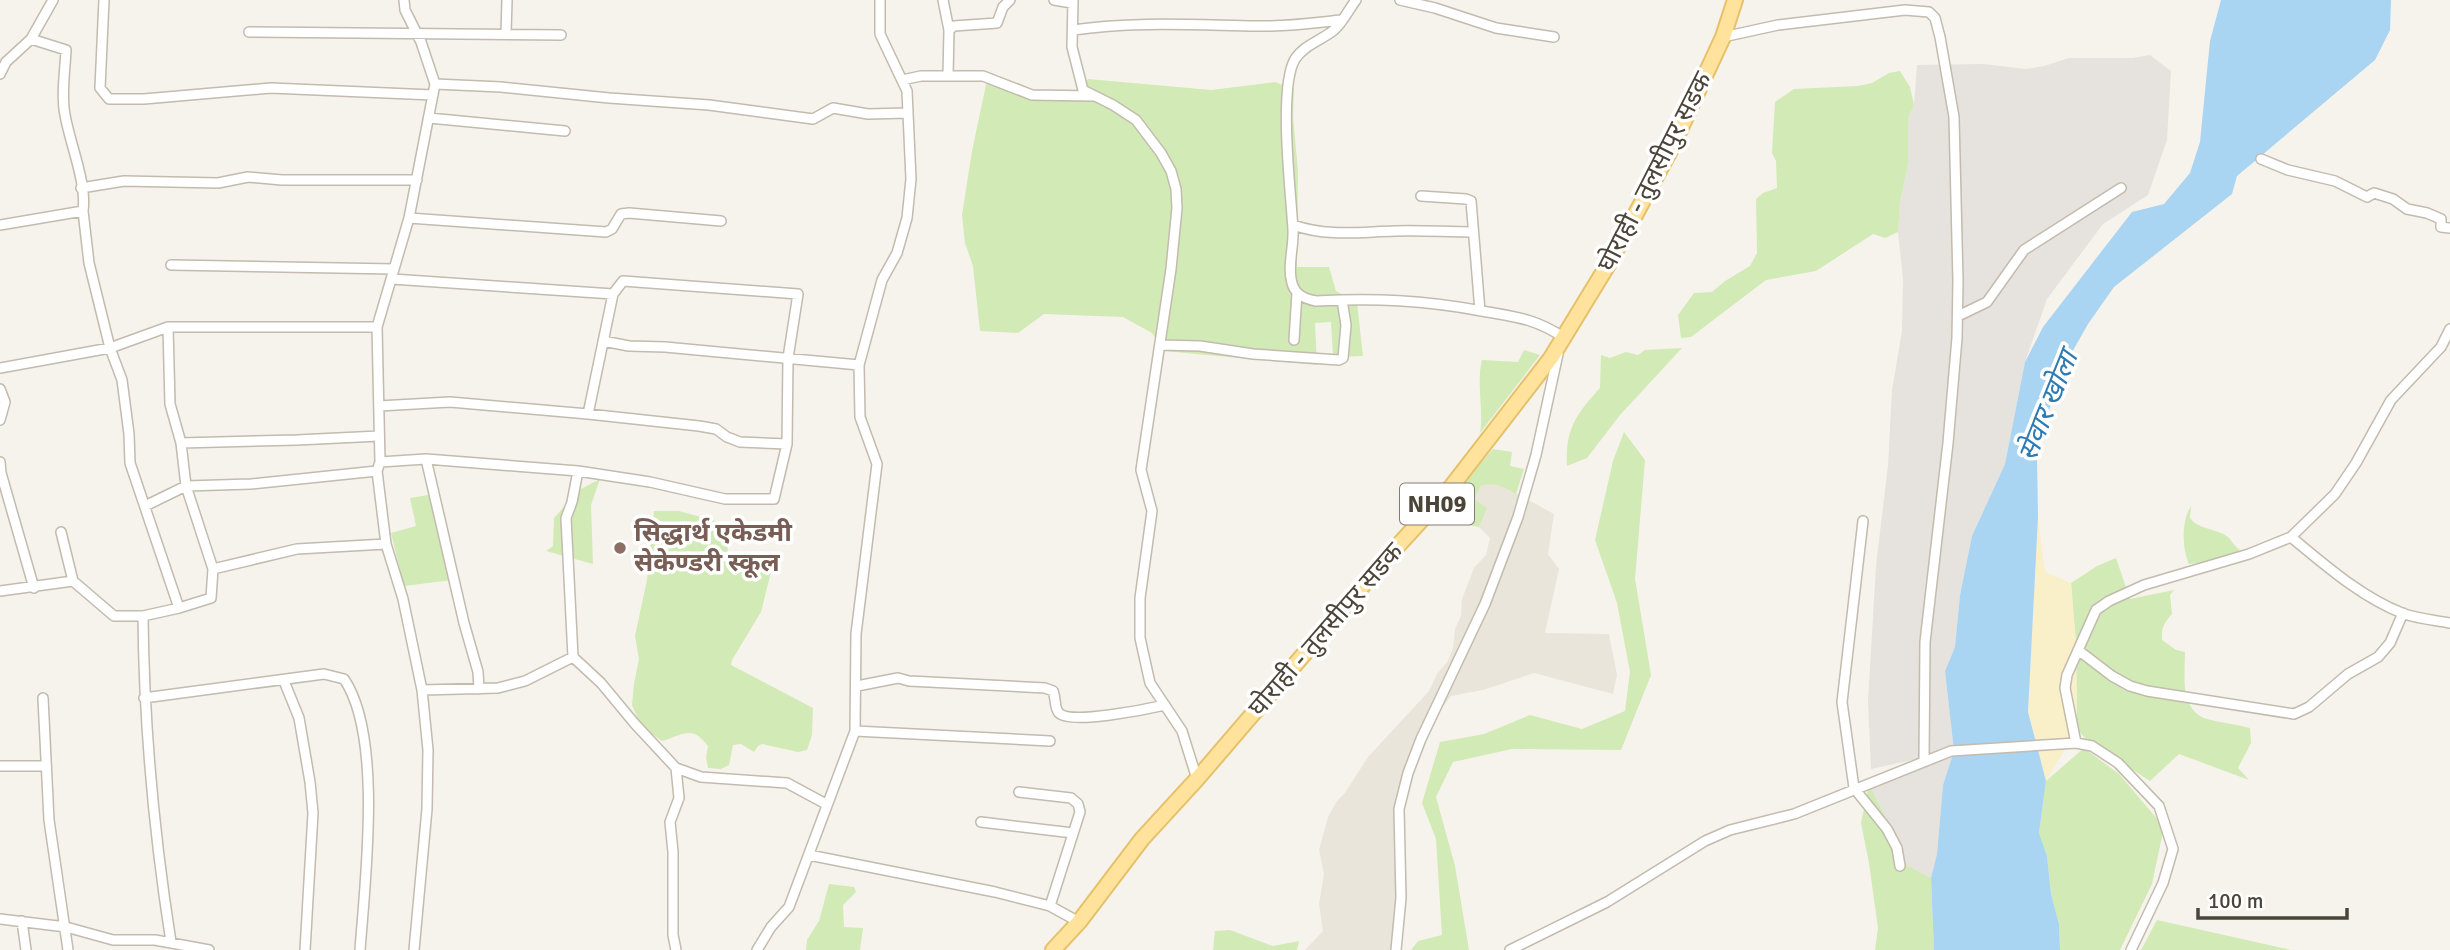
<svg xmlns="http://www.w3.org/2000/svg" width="2450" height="950" font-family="Signika,'Noto Sans Devanagari',sans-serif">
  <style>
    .residential { fill: #eae5da }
    .industrial { fill: #e6e2dd }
    .green { fill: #d2eab5 }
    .sand { fill: #f9efc9 }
    .water { fill: #a9d4f2 }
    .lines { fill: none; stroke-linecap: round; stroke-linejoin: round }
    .minor-casing { stroke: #c2bbae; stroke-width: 12 }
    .primary-casing { stroke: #e6c16a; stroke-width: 18 }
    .minor { stroke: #fff; stroke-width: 9 }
    .primary { stroke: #ffe39c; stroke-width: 14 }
    .education-dot { fill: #8d6e63; stroke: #fff; stroke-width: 2.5 }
    .labels { text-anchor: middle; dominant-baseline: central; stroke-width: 7; stroke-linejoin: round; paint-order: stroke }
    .shield { fill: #fff; stroke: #817c74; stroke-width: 2 }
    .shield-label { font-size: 24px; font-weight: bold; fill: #4b4439 }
    .street-label { font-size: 26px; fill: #4b4439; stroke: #fff }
    .education-label { font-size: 26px; font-weight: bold; fill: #785e54; stroke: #fff; text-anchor: start }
    .water-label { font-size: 28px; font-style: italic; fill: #2e7ab2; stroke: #fff }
  </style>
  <rect width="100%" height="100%" fill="#f6f3ec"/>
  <path class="residential" d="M1487,484L1501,485L1554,514L1548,554L1559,569L1545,633L1609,634L1617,675L1613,694L1534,673L1483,690L1451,696L1435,717L1401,806L1406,872L1398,950H1305L1323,931L1319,904L1324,874L1319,850L1328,817L1337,801L1345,793L1368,757L1429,691L1437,674L1448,661L1453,648L1455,629L1461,616L1462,599L1474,568L1486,555L1490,538L1479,527L1486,508L1473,499L1481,486Z"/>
  <path class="industrial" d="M2150,55L2171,71L2167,140L2148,195L2103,224L2047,299L2025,362L2005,464L1972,536L1960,595L1955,647L1945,671L1954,751L1943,785L1937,854L1931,878L1905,864L1886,818L1869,784L1950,752L1871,769L1868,701L1876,566L1888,465L1892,390L1902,331L1903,279L1898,232L1900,202L1908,165V118L1914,105L1917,65L1983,64L2026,69L2044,66L2069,58H2132Z"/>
  <path class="green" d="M1900,71L1910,87L1914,105L1908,118V165L1900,202L1898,232L1885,238L1873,234L1816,271L1766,280L1691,337L1681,338L1678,315L1694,293L1712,292L1725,281L1750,266L1757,253L1756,199L1763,193L1777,188L1776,161L1772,153L1775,102L1794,89L1858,86L1872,83L1889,73Z
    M1088,79L1211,90L1275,82L1294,89L1293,117L1298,171L1297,267H1329L1336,291L1357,303L1363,356L1333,357L1331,322L1315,323L1317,365L1164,351L1152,333L1123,317L1044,314L1018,333L980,331L973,266L965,243L962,215L972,151L987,80H991L1022,97L1075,101Z
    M1682,348L1620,415L1587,458L1567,466C1565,430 1576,414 1600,388L1601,355L1610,358L1626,352L1638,355L1645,350Z
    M1524,350L1540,355L1480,433C1484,408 1476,384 1482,360L1518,362Z
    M1624,432L1645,460L1635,579L1651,675L1621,750L1512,749L1453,762L1436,797L1455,866L1469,950H1411L1418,941L1442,935L1436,839L1422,803L1440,742L1484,734L1530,715L1582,729L1625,711L1630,672L1617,603L1595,540L1613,461Z
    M1493,449L1512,452L1510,466L1524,469L1516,494C1504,487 1494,482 1481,486L1474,499L1487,508L1479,527L1461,524L1449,504L1458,489Z
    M600,479L591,505L593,564L546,551L553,546L554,518L579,490Z
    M434,494L452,580L404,586L391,533L416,526L410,498Z
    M2191,506L2190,518C2199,530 2216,528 2228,537C2232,541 2234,546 2240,550L2225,560L2189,564C2182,548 2181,522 2191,506Z
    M654,511H679L726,524L728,554L772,558L773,564L761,612L732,660L731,665L813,708L812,735L807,750L798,752L762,744L758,746L754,752L741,744L733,745L729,765L721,769L708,768L706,758L708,746C692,725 685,734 662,741L641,726L632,705L634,684L639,659L635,636L647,580Z
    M2116,558L2130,599L2174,590L2170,595L2172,614C2164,623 2161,628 2162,640L2176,650L2185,652C2185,675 2179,710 2207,719C2221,723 2236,724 2250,728L2251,743L2238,768L2249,780L2179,754L2150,781L2086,739L2077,729L2076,644L2071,583L2097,566Z
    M2084,748L2119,774L2164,827L2152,884L2120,950H2060L2059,924L2051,894L2047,856L2039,833L2046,781Z
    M1869,784L1886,818L1905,864L1931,878L1934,950H1875L1878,928L1869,863L1861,823Z
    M829,884L854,887L856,892L843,905L844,927L863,928L860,950H806L807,940L819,921Z
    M2157,920L2291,950H2141Z
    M1230,930L1273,946L1299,941L1297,950H1213L1215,931Z"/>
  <path class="sand" d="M2038,517L2045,572L2071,583L2076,644L2077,729L2046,781L2028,712Z"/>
  <path class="water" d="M2221,0H2391L2390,30L2375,60L2237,176L2232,194L2114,287L2088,324L2058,377L2037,456L2038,517L2028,712L2046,781L2039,833L2047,856L2051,894L2059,924L2060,950H1934L1931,878L1937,854L1943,785L1954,751L1945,671L1955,647L1960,595L1972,536L2005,464L2025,362L2043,327L2132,212L2164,204L2190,173L2200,142L2210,41Z"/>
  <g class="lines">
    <g class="minor-casing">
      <path id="minor" d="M104,0L100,88L109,99H144L271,88L433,95
        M404,0L405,10L421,42L435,84L409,218L377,327L380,462L377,471L386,544L403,599L422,690L428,750L427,809L414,950
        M943,0L949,30
        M1054,0L1072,3
        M1073,0L1072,47L1083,90L1113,105L1136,120L1161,153L1171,171L1176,189L1177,208L1171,269L1141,470L1152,511L1140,598V638L1150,683L1182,731L1197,779
        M1356,0C1349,9 1343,22 1334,30C1322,40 1304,45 1295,59C1278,88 1291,193 1293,230C1294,247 1287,267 1292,283C1295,295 1305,299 1316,301C1375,298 1423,300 1482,311C1515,317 1534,318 1563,337
        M1400,0L1435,8L1496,28L1554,37
        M1073,30C1134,21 1194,25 1256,26C1284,27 1313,23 1341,20
        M249,32L561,35
        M506,33L507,0
        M1723,37L1778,25L1905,10L1929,12L1935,18L1940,37L1954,117L1958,281L1957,338L1948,443L1925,642L1924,760
        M31,39L66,50C65,71 61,95 65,115C70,144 87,183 83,211
        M0,74L6,62L31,39L53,0
        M948,76H983L1032,95L1092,96
        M902,80L921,76H948L949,30L954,26L997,23L1003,7L1010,0
        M435,84L501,87L609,98L709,105L813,119L833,108L868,114L907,113
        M429,118L565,131
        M2261,159L2288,170L2335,181L2367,197L2374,193L2393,199L2407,209L2427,213L2441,219V227L2450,228
        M81,188L124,181L218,183L248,177L282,180H417
        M1421,196L1466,199L1471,201L1480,311
        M409,218L606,232L612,229L621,214L629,213L721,221
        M0,225L83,211L89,263L110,348L122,380L129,434L130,463L179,608L143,616C144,726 154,834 171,942
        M1293,225C1328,237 1358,232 1395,231C1421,230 1446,232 1472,232
        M171,265L394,269
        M1958,316L1987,302L2024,250L2121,188
        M168,327L170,404L181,443L186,486L213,569
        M1294,340L1297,293
        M603,341L629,346L665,347L859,365
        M1161,345L1200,346L1253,354L1339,360L1343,358L1346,325L1342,300
        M0,368L110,348L168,327H377
        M0,389L5,402L0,420
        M379,406L450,402L588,414L699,426L716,429L727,437L740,442L787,444
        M588,414L613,294
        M181,443L297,440L379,436
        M426,459L464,623L478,672L479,689
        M0,462L1,473L34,588
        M380,462L426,459L578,471L650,482L725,499H774L787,444L788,358L798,294L623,281L613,294L392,279
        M145,506L186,486L251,484L377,471
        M1863,521L1842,702L1854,788L1887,829L1897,848L1900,866
        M61,532L73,581
        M2291,537C2325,565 2361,597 2402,613C2417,619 2435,620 2450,623
        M0,591L73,581L114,616H143
        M179,608L211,598L213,569L297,549L386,544
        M2078,650L2112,676L2130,686L2147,691L2294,714L2309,707L2348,674L2378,657L2390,643L2403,613
        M573,657L566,518L572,502L578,471
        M284,681L299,718L310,782L313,813L305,950
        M857,686L898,678L909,681L1045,688L1053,691C1056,697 1054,708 1059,713C1070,725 1148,709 1165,705
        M422,690L498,688L525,681L573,657L601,683L635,724L676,768L701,777L787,783L826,804
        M43,698L49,820L68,950
        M144,698L324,674L344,679C383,736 365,881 360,950
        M855,731L1050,741
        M2076,743L2092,746L2118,763L2159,806L2173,849L2163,883L2131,950
        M0,766H45
        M1019,792L1071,798L1078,804L1080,812L1050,906
        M981,822L1073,833
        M809,855L995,892L1050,906L1079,922
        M0,919L66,927L113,940H155L209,950
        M22,921L26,950
        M676,950L673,935V852L670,822L679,798L676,768
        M757,950L771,927L789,907L855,731L856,634L877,464L860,417L859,365L882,280L897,253L907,218L911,179L907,91L880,34V0
        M1396,950L1401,898L1399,809L1408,773L1421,739L1485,604L1518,517L1536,455L1558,354
        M1510,950L1607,902L1705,841L1730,830L1794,814L1951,751L2076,743L2065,688L2067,675L2096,610L2109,601L2144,585L2249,554L2291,537L2335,494L2356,463L2391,400L2441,347L2450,329"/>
    </g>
    <g class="primary-casing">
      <path id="primary" d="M1053,950L1079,922L1142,839L1197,779L1383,562L1448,491L1551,358L1609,263L1671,149L1723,37L1735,0"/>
    </g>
    <use href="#minor" class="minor"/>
    <use href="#primary" class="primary"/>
  </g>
  <circle class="education-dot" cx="620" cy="548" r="7"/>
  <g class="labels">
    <rect class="shield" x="1400" y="483.5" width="74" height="41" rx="5"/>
    <g class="shield-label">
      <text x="1437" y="504">NH09</text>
    </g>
    <g class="street-label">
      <text transform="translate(1655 172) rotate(-63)">घोराही - तुलसीपुर सडक</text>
      <text transform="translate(1326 630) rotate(-49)">घोराही - तुलसीपुर सडक</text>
    </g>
    <g class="education-label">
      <text x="634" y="533">सिद्धार्थ एकेडमी<tspan x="634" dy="30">सेकेण्डरी स्कूल</tspan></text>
    </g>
    <g class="water-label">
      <text transform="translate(2048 406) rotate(-68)">सेवार खोला</text>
    </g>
  </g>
  <path d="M2198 908v10h149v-10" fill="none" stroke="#4b4439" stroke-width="3.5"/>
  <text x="2208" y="908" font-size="21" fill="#4b4439" stroke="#ffffff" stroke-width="5" paint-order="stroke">100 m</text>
</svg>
